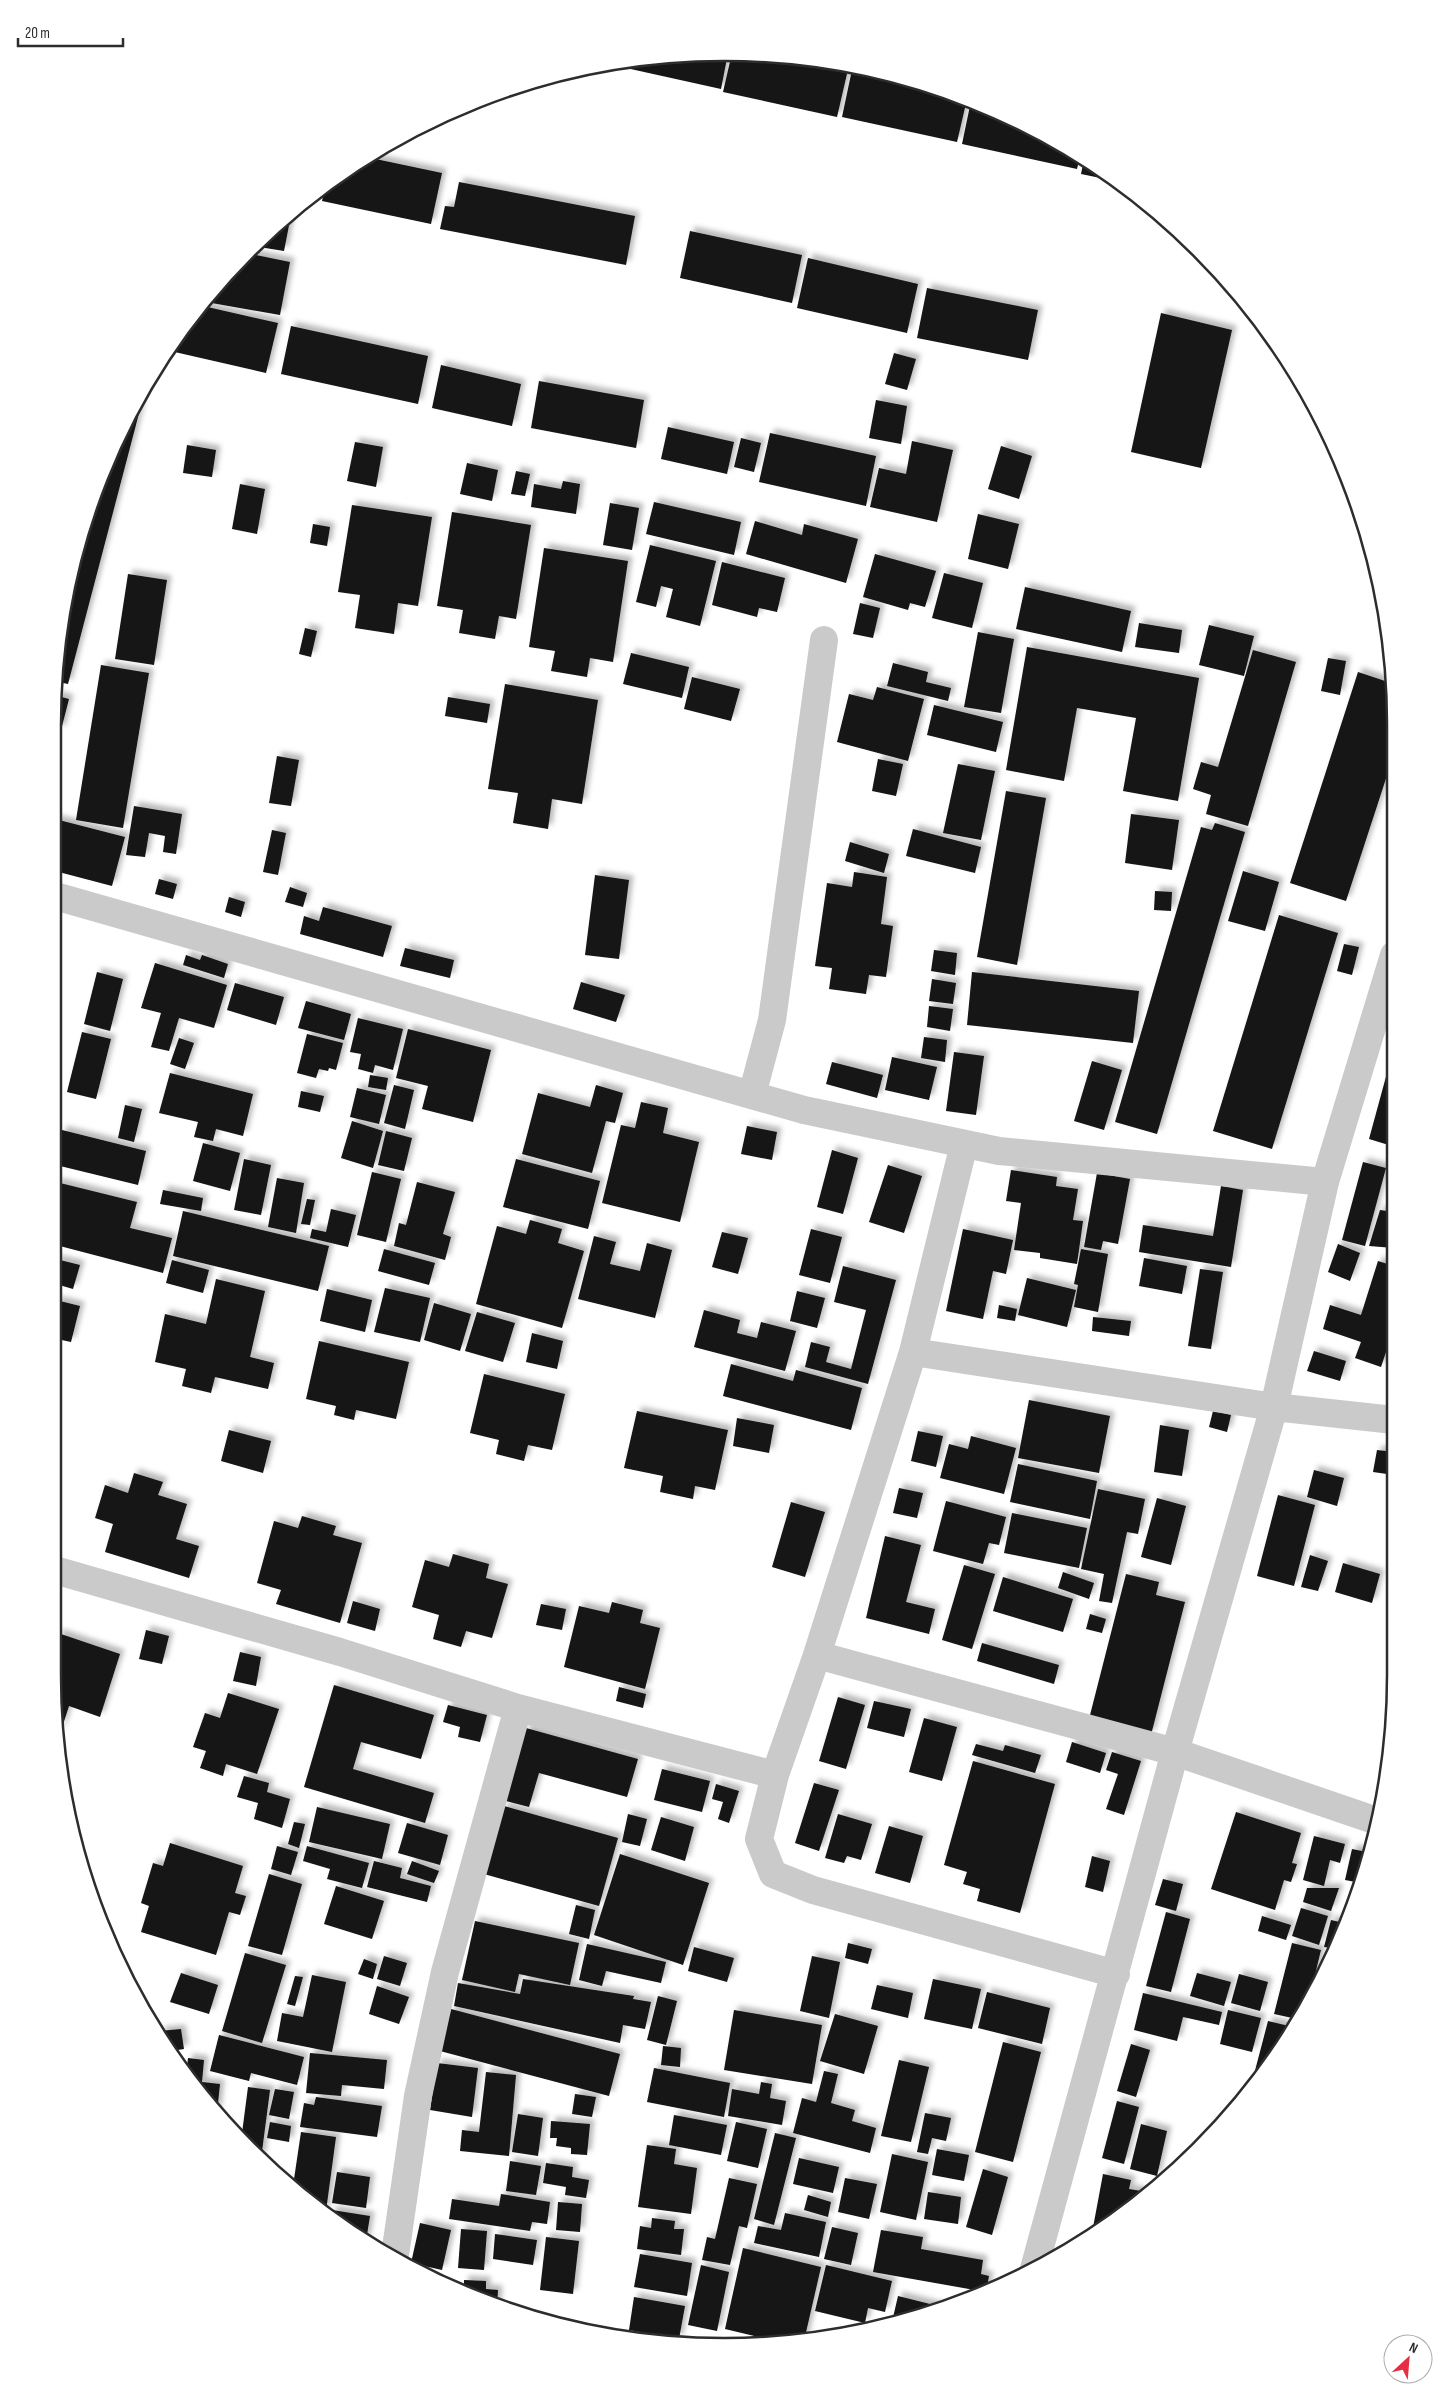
<svg xmlns="http://www.w3.org/2000/svg" width="1448" height="2399" font-family="'Sofia Sans Condensed',sans-serif">
  <style>
    .building { fill: #141414; filter: url(#shadow) }
    .lines { fill: none; stroke-linecap: round; stroke-linejoin: round }
    .street { stroke: #cacaca; stroke-width: 28 }
    .rim { fill: none; stroke: #2d2d2d; stroke-width: 2.5 }
  </style>
  <defs>
    <filter id="shadow"><feDropShadow dx="4.5" dy="-4.5" stdDeviation="2.5" flood-color="#0004"/></filter>
  </defs>
  <rect width="100%" height="100%" fill="#fff"/>
  <path class="building" d="M724,53H728L721,89L608,64Z
    M732,53L849,65L837,117L723,92Z
    M853,65L967,99L957,142L842,117Z
    M971,101L981,104L1080,156L1077,169L962,144Z
    M366,157L442,173L431,224L322,201L325,187L351,166Z
    M1084,159L1097,166L1115,181L1081,174Z
    M459,182L635,216L626,265L440,229L445,206L454,207Z
    M291,215L284,251L253,246Z
    M690,231L802,255L792,303L680,278Z
    M246,253L290,262L280,315L206,302Z
    M808,258L918,284L907,333L797,308Z
    M927,288L1038,310L1028,360L917,338Z
    M203,306L278,323L266,373L166,350Z
    M1161,313L1232,330L1201,468L1131,452Z
    M291,326L428,356L418,404L281,374Z
    M894,353L916,359L907,390L885,384Z
    M441,365L521,384L512,426L432,408Z
    M539,381L644,400L636,448L531,428Z
    M143,398L68,684L54,681L88,508Z
    M876,400L907,406L901,444L869,438Z
    M668,427L734,442L727,474L661,459Z
    M770,433L876,456L866,506L759,482Z
    M741,438L761,443L754,472L734,467Z
    M912,441L953,450L937,522L870,507L879,468L906,474Z
    M355,442L383,447L376,487L347,481Z
    M187,445L216,450L212,477L183,473Z
    M1001,446L1032,456L1019,499L988,489Z
    M467,463L498,470L492,501L460,494Z
    M516,471L530,474L525,496L511,494Z
    M563,481L580,484L576,514L531,507L534,484L561,489Z
    M240,484L265,489L257,534L232,529Z
    M654,502L741,522L734,555L646,534Z
    M610,503L639,508L632,550L603,545Z
    M352,505L432,517L418,606L398,603L394,634L355,628L360,595L338,592Z
    M452,512L531,525L516,619L499,616L495,639L459,633L463,610L437,606Z
    M978,514L1019,524L1008,569L968,559Z
    M755,521L802,535L804,524L858,539L846,583L746,554Z
    M313,524L330,527L327,546L310,543Z
    M650,545L716,561L700,626L666,617L673,589L661,586L656,607L636,602Z
    M544,548L628,561L613,662L590,658L587,677L551,671L555,651L529,647Z
    M875,554L936,571L925,607L910,603L908,610L863,597Z
    M722,562L785,578L777,612L759,608L757,617L712,605Z
    M944,573L983,583L972,628L932,618Z
    M128,574L167,580L154,665L115,659Z
    M1025,587L1131,611L1122,652L1016,629Z
    M860,603L880,608L873,638L853,634Z
    M1139,623L1182,630L1179,653L1135,647Z
    M1209,625L1254,636L1244,676L1199,665Z
    M305,628L317,631L311,657L299,654Z
    M978,632L1014,639L1001,713L964,707Z
    M1027,647L1199,678L1178,801L1123,791L1136,718L1077,708L1064,781L1006,770Z
    M1253,650L1296,662L1248,826L1206,814L1211,795L1193,789L1201,762L1218,767Z
    M631,653L689,667L682,698L623,684Z
    M1328,658L1346,661L1340,695L1321,691Z
    M893,663L928,672L926,682L951,688L948,701L887,686Z
    M101,665L149,673L123,828L76,820Z
    M1358,672L1394,684V754L1346,901L1290,883Z
    M692,677L740,689L731,721L684,709Z
    M505,684L598,700L582,804L552,799L548,829L513,823L518,793L488,789Z
    M877,687L924,699L908,761L837,742L849,694L873,700Z
    M54,695L69,699L61,730L54,728Z
    M448,697L490,704L487,723L445,716Z
    M934,705L1003,722L996,752L927,735Z
    M277,756L299,760L291,806L269,803Z
    M878,759L903,764L896,796L872,791Z
    M958,764L995,771L981,840L943,833Z
    M1006,791L1046,798L1017,965L977,957Z
    M134,806L182,814L176,854L163,852L165,836L149,833L145,857L126,855Z
    M1131,814L1179,820L1172,870L1125,863Z
    M55,819L125,837L112,886L55,871Z
    M1215,823L1245,832L1157,1134L1115,1122L1201,827L1212,830Z
    M913,829L981,847L975,873L906,856Z
    M272,830L286,833L278,875L263,872Z
    M850,842L889,854L884,873L845,861Z
    M1243,871L1279,882L1265,931L1228,921Z
    M854,872L887,877L881,924L893,926L886,977L869,975L866,994L829,989L832,968L815,966L827,883L852,887Z
    M595,875L629,880L619,959L585,955Z
    M159,879L177,884L173,899L155,894Z
    M290,887L307,893L303,907L285,902Z
    M1155,891L1172,892L1171,911L1154,910Z
    M229,897L245,902L241,917L225,912Z
    M323,907L392,926L383,957L300,934L304,916L319,921Z
    M1279,915L1338,933L1272,1149L1213,1131Z
    M1344,944L1359,947L1352,975L1337,971Z
    M405,948L454,960L450,978L400,966Z
    M934,950L957,953L955,975L931,971Z
    M186,955L200,960L202,955L228,964L224,978L183,965Z
    M155,963L227,985L214,1028L179,1018L169,1051L151,1047L161,1013L141,1008Z
    M97,972L123,979L110,1031L84,1024Z
    M972,972L1139,991L1133,1043L967,1025Z
    M932,979L956,983L953,1004L929,1001Z
    M581,982L625,995L616,1022L573,1009Z
    M235,983L284,997L276,1025L227,1010Z
    M306,1001L351,1014L344,1040L298,1028Z
    M929,1006L953,1009L950,1031L927,1027Z
    M358,1018L403,1029L393,1070L375,1065L373,1073L358,1069L361,1054L350,1052Z
    M408,1029L491,1050L473,1122L422,1109L428,1086L396,1078Z
    M82,1032L111,1039L96,1099L67,1092Z
    M307,1034L343,1043L336,1070L329,1068L328,1071L319,1069L316,1078L297,1073Z
    M924,1037L947,1040L945,1062L921,1058Z
    M179,1038L194,1043L185,1069L170,1064Z
    M954,1052L984,1056L976,1115L946,1111Z
    M892,1057L937,1067L929,1100L885,1090Z
    M1092,1061L1122,1070L1104,1130L1074,1121Z
    M832,1062L883,1075L877,1098L826,1084Z
    M170,1073L253,1094L243,1136L216,1129L213,1141L194,1137L198,1122L159,1113Z
    M1387,1073L1394,1075V1138L1392,1146L1369,1139Z
    M370,1075L388,1078L386,1090L368,1087Z
    M394,1085L414,1090L405,1129L384,1123Z
    M596,1085L623,1093L615,1123L606,1121L592,1173L522,1154L538,1093L590,1107Z
    M357,1088L386,1095L379,1124L350,1117Z
    M301,1091L324,1096L320,1112L298,1107Z
    M641,1102L668,1108L663,1133L699,1142L680,1222L602,1203L621,1125L635,1128Z
    M125,1105L142,1109L134,1142L118,1138Z
    M352,1121L383,1131L373,1168L341,1158Z
    M747,1126L777,1132L772,1160L741,1154Z
    M62,1130L146,1151L138,1185L56,1165Z
    M386,1131L412,1138L404,1171L378,1165Z
    M203,1143L240,1153L230,1191L193,1181Z
    M832,1150L858,1158L843,1214L817,1207Z
    M244,1159L271,1165L261,1215L234,1210Z
    M516,1159L600,1181L588,1229L503,1207Z
    M1363,1162L1386,1168L1365,1246L1342,1240Z
    M888,1165L922,1176L904,1233L869,1222Z
    M1011,1170L1057,1177L1056,1186L1078,1189L1073,1220L1083,1221L1077,1264L1040,1258V1253L1014,1250L1021,1203L1006,1201Z
    M372,1172L401,1179L386,1242L357,1235Z
    M1097,1173L1130,1179L1118,1244L1103,1241L1101,1250L1084,1247Z
    M277,1178L304,1183L296,1233L268,1227Z
    M56,1182L137,1202L130,1228L172,1238L163,1273L56,1245Z
    M417,1182L455,1192L443,1234L451,1237L445,1260L394,1246L399,1223L406,1225Z
    M1221,1186L1243,1190L1231,1267L1139,1252L1143,1225L1213,1236Z
    M163,1190L203,1198L201,1211L160,1204Z
    M307,1199L315,1200L310,1225L301,1224Z
    M331,1209L356,1215L348,1247L310,1238L312,1229L326,1232Z
    M1380,1210L1394,1212V1248L1369,1246Z
    M183,1211L329,1246L318,1291L173,1256Z
    M530,1220L562,1229L558,1243L584,1251L562,1328L476,1304L497,1226L526,1234Z
    M811,1229L842,1237L830,1283L799,1275Z
    M963,1229L1013,1240L1006,1274L993,1271L983,1319L946,1311Z
    M722,1232L748,1238L738,1274L712,1267Z
    M594,1236L616,1242L610,1264L640,1271L647,1243L672,1250L655,1318L578,1299Z
    M1338,1244L1360,1253L1350,1281L1328,1272Z
    M384,1249L435,1263L429,1285L378,1271Z
    M1081,1249L1108,1254L1098,1312L1074,1307L1078,1285L1074,1284Z
    M1144,1258L1187,1266L1182,1294L1139,1286Z
    M56,1259L80,1265L73,1289L56,1284Z
    M172,1260L209,1270L203,1293L166,1283Z
    M1378,1261L1394,1266V1328L1381,1367L1355,1358L1361,1342L1323,1329L1330,1305L1361,1315Z
    M843,1266L896,1280L868,1384L805,1367L811,1342L830,1347L826,1362L851,1369L866,1310L834,1302Z
    M1200,1269L1223,1272L1211,1349L1188,1346Z
    M1027,1278L1076,1290L1067,1327L1018,1315Z
    M216,1279L265,1291L250,1357L274,1363L268,1389L215,1377L211,1393L182,1386L186,1369L155,1362L165,1314L206,1324Z
    M385,1288L430,1298L420,1342L374,1332Z
    M327,1289L372,1300L365,1332L320,1321Z
    M797,1291L825,1298L817,1328L790,1321Z
    M56,1300L80,1306L71,1342L57,1339Z
    M434,1303L471,1314L460,1351L424,1340Z
    M999,1305L1017,1309L1015,1321L997,1318Z
    M704,1310L740,1320L737,1333L757,1338L761,1322L796,1331L785,1371L694,1347Z
    M477,1312L515,1323L503,1362L465,1351Z
    M1093,1317L1131,1321L1129,1336L1092,1331Z
    M532,1333L563,1341L557,1369L526,1362Z
    M319,1341L409,1362L396,1419L356,1410L354,1420L334,1415L336,1406L306,1399Z
    M1314,1351L1346,1361L1340,1381L1307,1371Z
    M731,1364L793,1381L796,1370L862,1388L851,1430L723,1396Z
    M484,1374L565,1394L552,1450L528,1445L524,1461L496,1454L499,1440L470,1433Z
    M1029,1400L1110,1416L1099,1473L1018,1458Z
    M637,1411L728,1430L715,1490L695,1486L693,1499L660,1492L663,1476L624,1468Z
    M1213,1411L1231,1415L1227,1432L1209,1427Z
    M737,1418L774,1425L769,1453L733,1446Z
    M1160,1425L1189,1430L1182,1476L1154,1472Z
    M229,1430L271,1441L263,1473L221,1461Z
    M918,1431L943,1436L936,1467L911,1461Z
    M971,1436L1016,1448L1004,1494L940,1478L949,1444L968,1449Z
    M1377,1450L1394,1452V1475L1373,1472Z
    M1018,1464L1097,1481L1090,1519L1010,1502Z
    M1314,1470L1344,1478L1337,1506L1307,1497Z
    M134,1473L163,1482L158,1495L187,1504L176,1539L199,1546L189,1578L105,1552L113,1524L95,1518L105,1485L128,1493Z
    M899,1488L923,1493L917,1518L893,1513Z
    M1098,1489L1145,1499L1138,1534L1127,1532L1112,1603L1099,1601L1104,1574L1081,1569Z
    M1278,1495L1315,1505L1294,1586L1257,1576Z
    M1157,1498L1186,1506L1171,1565L1141,1557Z
    M946,1501L1006,1517L999,1545L989,1543L983,1564L933,1551Z
    M791,1502L825,1512L805,1577L772,1567Z
    M1012,1513L1087,1528L1079,1568L1004,1553Z
    M302,1516L336,1526L333,1535L362,1543L340,1623L276,1604L281,1590L257,1583L274,1521L298,1528Z
    M885,1536L921,1545L906,1602L935,1609L929,1634L866,1618Z
    M453,1554L489,1564L486,1578L508,1584L492,1638L466,1631L461,1647L433,1639L439,1615L412,1607L425,1560L449,1567Z
    M1310,1555L1328,1561L1318,1591L1301,1587Z
    M1343,1563L1380,1574L1372,1603L1335,1592Z
    M964,1565L995,1574L972,1649L942,1640Z
    M1063,1572L1094,1583L1089,1599L1058,1588Z
    M1126,1574L1159,1582L1156,1595L1185,1602L1151,1735L1089,1719Z
    M1003,1577L1073,1599L1063,1632L993,1611Z
    M353,1601L380,1609L375,1631L347,1623Z
    M612,1602L643,1610L640,1623L660,1628L645,1689L564,1667L579,1606L609,1613Z
    M541,1604L566,1609L562,1630L536,1625Z
    M1090,1614L1106,1619L1102,1633L1086,1629Z
    M146,1630L169,1636L162,1664L139,1659Z
    M58,1633L120,1654L100,1717L69,1706L60,1734Z
    M982,1643L1059,1665L1054,1684L977,1661Z
    M240,1652L261,1657L256,1686L233,1681Z
    M334,1685L434,1715L421,1759L361,1742L353,1769L434,1793L425,1823L304,1787Z
    M619,1687L646,1694L643,1708L616,1701Z
    M228,1693L279,1709L257,1774L226,1764L223,1776L200,1768L206,1751L193,1747L205,1713L220,1718Z
    M838,1697L865,1705L846,1769L819,1761Z
    M874,1701L911,1709L904,1737L867,1728Z
    M448,1705L487,1715L480,1742L458,1737L460,1727L443,1722Z
    M924,1718L957,1727L942,1781L909,1772Z
    M526,1728L638,1759L627,1797L539,1773L529,1807L506,1801Z
    M1072,1742L1106,1753L1100,1773L1066,1762Z
    M976,1744L1003,1751L1005,1745L1041,1755L1035,1773L972,1755Z
    M1112,1752L1141,1761L1124,1815L1106,1809L1118,1774L1106,1770Z
    M973,1761L1055,1784L1020,1913L977,1901L980,1889L963,1884L967,1872L944,1865Z
    M662,1769L710,1781L702,1812L654,1800Z
    M244,1776L269,1783L267,1792L290,1799L282,1828L254,1819L258,1803L237,1797Z
    M814,1783L839,1790L819,1851L795,1843Z
    M716,1784L739,1791L729,1823L718,1819L723,1802L712,1799Z
    M504,1806L618,1838L599,1906L484,1874Z
    M317,1807L390,1824L382,1859L309,1842Z
    M1236,1812L1301,1833L1292,1863L1297,1864L1291,1882L1284,1880L1275,1910L1211,1889Z
    M628,1814L647,1819L640,1846L622,1842Z
    M838,1814L872,1824L861,1860L847,1856L844,1863L825,1858Z
    M661,1817L694,1827L685,1861L651,1850Z
    M294,1822L305,1824L299,1848L288,1844Z
    M407,1823L448,1835L440,1865L398,1853Z
    M889,1826L923,1836L910,1883L875,1873Z
    M1314,1836L1345,1844L1340,1863L1330,1860L1324,1886L1303,1880Z
    M170,1843L243,1866L235,1893L246,1896L240,1915L229,1912L216,1955L141,1932L149,1906L141,1903L153,1863L163,1866Z
    M277,1846L298,1852L291,1875L271,1869Z
    M307,1846L369,1863L362,1888L327,1879L330,1869L303,1861Z
    M1352,1849L1367,1852L1361,1883L1345,1880Z
    M620,1854L709,1883L683,1965L594,1935Z
    M1092,1856L1110,1861L1103,1892L1085,1887Z
    M374,1861L402,1868L400,1878L431,1886L427,1902L367,1887Z
    M412,1861L439,1871L434,1883L407,1874Z
    M269,1874L302,1884L282,1955L248,1946Z
    M1163,1879L1183,1884L1176,1911L1155,1905Z
    M336,1886L384,1901L372,1939L324,1924Z
    M1307,1888H1339L1331,1911L1303,1902Z
    M576,1905L595,1910L589,1939L569,1934Z
    M1301,1908L1328,1916L1319,1945L1292,1936Z
    M1166,1912L1190,1919L1171,1992L1146,1986Z
    M1262,1916L1291,1925L1286,1940L1258,1931Z
    M1331,1920L1344,1923L1331,1948L1324,1947Z
    M475,1921L579,1943L570,1985L519,1974L515,1992L462,1980Z
    M848,1943L872,1949L868,1964L845,1958Z
    M1292,1943L1321,1950L1311,1991L1297,2019L1274,2014Z
    M587,1944L666,1962L661,1983L606,1971L602,1986L579,1980Z
    M694,1947L734,1958L727,1982L688,1971Z
    M245,1953L286,1965L262,2043L222,2031Z
    M384,1956L407,1963L400,1986L377,1979Z
    M812,1956L840,1962L829,2018L800,2011Z
    M364,1959L377,1964L373,1979L358,1974Z
    M181,1973L218,1985L209,2014L170,2002Z
    M1197,1973L1231,1982L1224,2006L1190,1996Z
    M1239,1974L1268,1982L1260,2011L1231,2003Z
    M312,1975L346,1982L332,2052L277,2041L282,2013L303,2017Z
    M295,1976L303,1977L295,2006L287,2004Z
    M523,1979L634,1996L633,1999L651,2002L645,2029L623,2025L620,2043L454,2006L458,1983L520,1994Z
    M933,1979L981,1989L972,2029L924,2019Z
    M877,1985L913,1993L908,2018L871,2009Z
    M377,1986L409,1997L399,2024L369,2014Z
    M987,1992L1050,2008L1042,2044L978,2028Z
    M1143,1993L1222,2012L1219,2025L1183,2017L1177,2041L1134,2030Z
    M658,1996L677,2001L666,2045L647,2040Z
    M451,2009L620,2054L609,2096L440,2051Z
    M734,2010L822,2025L812,2084L724,2070Z
    M1228,2010L1261,2018L1252,2052L1220,2044Z
    M835,2014L878,2026L864,2074L820,2061Z
    M1268,2021L1293,2027L1282,2048L1251,2086Z
    M181,2029L184,2049L171,2051L159,2031Z
    M219,2035L304,2057L297,2085L251,2073L249,2081L210,2071Z
    M1003,2042L1041,2052L1013,2162L975,2152Z
    M1131,2044L1150,2050L1136,2097L1117,2091Z
    M663,2046L681,2048L680,2067L661,2065Z
    M310,2053L387,2060L384,2089L342,2085L341,2096L306,2093Z
    M188,2058L204,2060L202,2082L220,2084L217,2113L186,2076Z
    M899,2060L929,2067L911,2142L881,2136Z
    M437,2063L478,2068L472,2117L430,2110Z
    M654,2068L730,2083L724,2117L647,2102Z
    M824,2071L838,2074L831,2103L855,2110L852,2121L876,2128L870,2153L793,2133L802,2098L816,2102Z
    M486,2072L516,2075L509,2156L460,2151L462,2130L479,2132Z
    M761,2082L772,2084L770,2098L786,2101L782,2125L728,2116L732,2089L759,2094Z
    M248,2087L270,2090L261,2159L241,2141Z
    M275,2089L294,2092L289,2119L269,2115Z
    M575,2094L596,2097L592,2117L572,2114Z
    M316,2097L382,2106L377,2137L300,2127L304,2103L314,2105Z
    M1117,2101L1139,2107L1124,2164L1102,2158Z
    M925,2113L951,2118L946,2141L932,2138L928,2154L917,2152Z
    M518,2114L543,2118L538,2156L512,2152Z
    M674,2115L727,2125L721,2155L669,2145Z
    M551,2121L590,2124L587,2155L571,2154V2148L556,2146L557,2138H550Z
    M270,2122L291,2126L289,2142L267,2138Z
    M736,2122L767,2129L758,2168L727,2161Z
    M1141,2124L1167,2131L1157,2176L1130,2169Z
    M301,2132L336,2137L326,2211L323,2210L293,2186Z
    M775,2133L796,2138L774,2225L754,2219Z
    M647,2145L676,2149L674,2164L697,2168L691,2214L638,2207Z
    M937,2149L969,2155L964,2181L932,2175Z
    M892,2154L928,2162L916,2220L880,2212Z
    M799,2158L839,2167L833,2193L793,2184Z
    M510,2161L541,2166L536,2195L506,2191Z
    M546,2163L573,2167L572,2177L589,2180L586,2198L565,2195L566,2187L543,2183Z
    M983,2169L1008,2177L992,2235L966,2227Z
    M337,2172L370,2177L366,2208L332,2203Z
    M1103,2174L1131,2180L1129,2189L1141,2191L1139,2202L1092,2233Z
    M729,2178L757,2184L747,2228L739,2226L730,2265L702,2260L707,2237L715,2239Z
    M845,2178L877,2184L869,2219L838,2212Z
    M928,2192L961,2197L958,2224L924,2219Z
    M501,2194L550,2202L547,2224L532,2222L530,2231L449,2219L452,2199L499,2206Z
    M808,2195L831,2202L828,2217L804,2210Z
    M558,2202L582,2204L580,2232L556,2230Z
    M332,2210L370,2216L366,2241L351,2233L331,2217Z
    M785,2213L826,2222L819,2257L754,2243L758,2226L781,2230Z
    M652,2218L675,2221L674,2229H684L681,2255L637,2249L640,2226L651,2228Z
    M420,2223L451,2230L442,2270L411,2263Z
    M832,2227L858,2233L851,2265L824,2259Z
    M461,2229L487,2231L484,2270L458,2268Z
    M881,2230L923,2237L921,2249L983,2260L981,2274L989,2276L986,2292L873,2272Z
    M495,2234L537,2240L533,2265L493,2259Z
    M546,2237L579,2241L573,2294L540,2290Z
    M743,2248L821,2267L804,2341L783,2343L725,2329Z
    M640,2254L692,2263L687,2296L634,2287Z
    M701,2265L729,2272L717,2331L688,2325Z
    M826,2265L892,2281L885,2312L868,2308L865,2323L815,2311Z
    M464,2280L486,2281V2289L498,2290L497,2306L464,2289Z
    M898,2296L946,2308L892,2322Z
    M634,2297L685,2306L679,2339L629,2330Z"/>
  <g class="lines">
    <path class="street" d="M55,896L804,1110L999,1151L1325,1182
      M752,1095L772,1020L824,640
      M964,1144L913,1352L817,1655L775,1775L759,1839L773,1874L813,1890L1116,1974
      M913,1352L1274,1407L1394,1420
      M58,1571L340,1652L518,1708L775,1775
      M817,1655L1175,1752L1374,1820
      M395,2255L418,2096L445,1972L518,1708
      M1034,2269L1175,1752L1274,1407L1325,1182L1394,955"/>
  </g>
  <path d="M0 0H1448V2399H0ZM724 61H724A663 663 0 0 1 1387 724V1675A663 663 0 0 1 724 2338H724A663 663 0 0 1 61 1675V724A663 663 0 0 1 724 61Z" fill="#fff" fill-rule="evenodd"/>
  <path class="rim" d="M724 61H724A663 663 0 0 1 1387 724V1675A663 663 0 0 1 724 2338H724A663 663 0 0 1 61 1675V724A663 663 0 0 1 724 61Z"/>
  <g transform="translate(1408 2359) rotate(26)"><circle r="24" fill="#ffffff" stroke="#ababab"/>
  <path d="M0-4L9 19L0 12L-9 19Z" fill="#e52e45"/>
  <text y="-8" font-size="14" font-weight="bold" text-anchor="middle" fill="#2d2d2d">N</text>
  </g>
  <path d="M18 38v8h105v-8" fill="none" stroke="#2d2d2d" stroke-width="2.5"/>
  <text x="25" y="38" font-size="15" fill="#2d2d2d" stroke="#ffffff" stroke-width="4" paint-order="stroke">20 m</text>
</svg>
